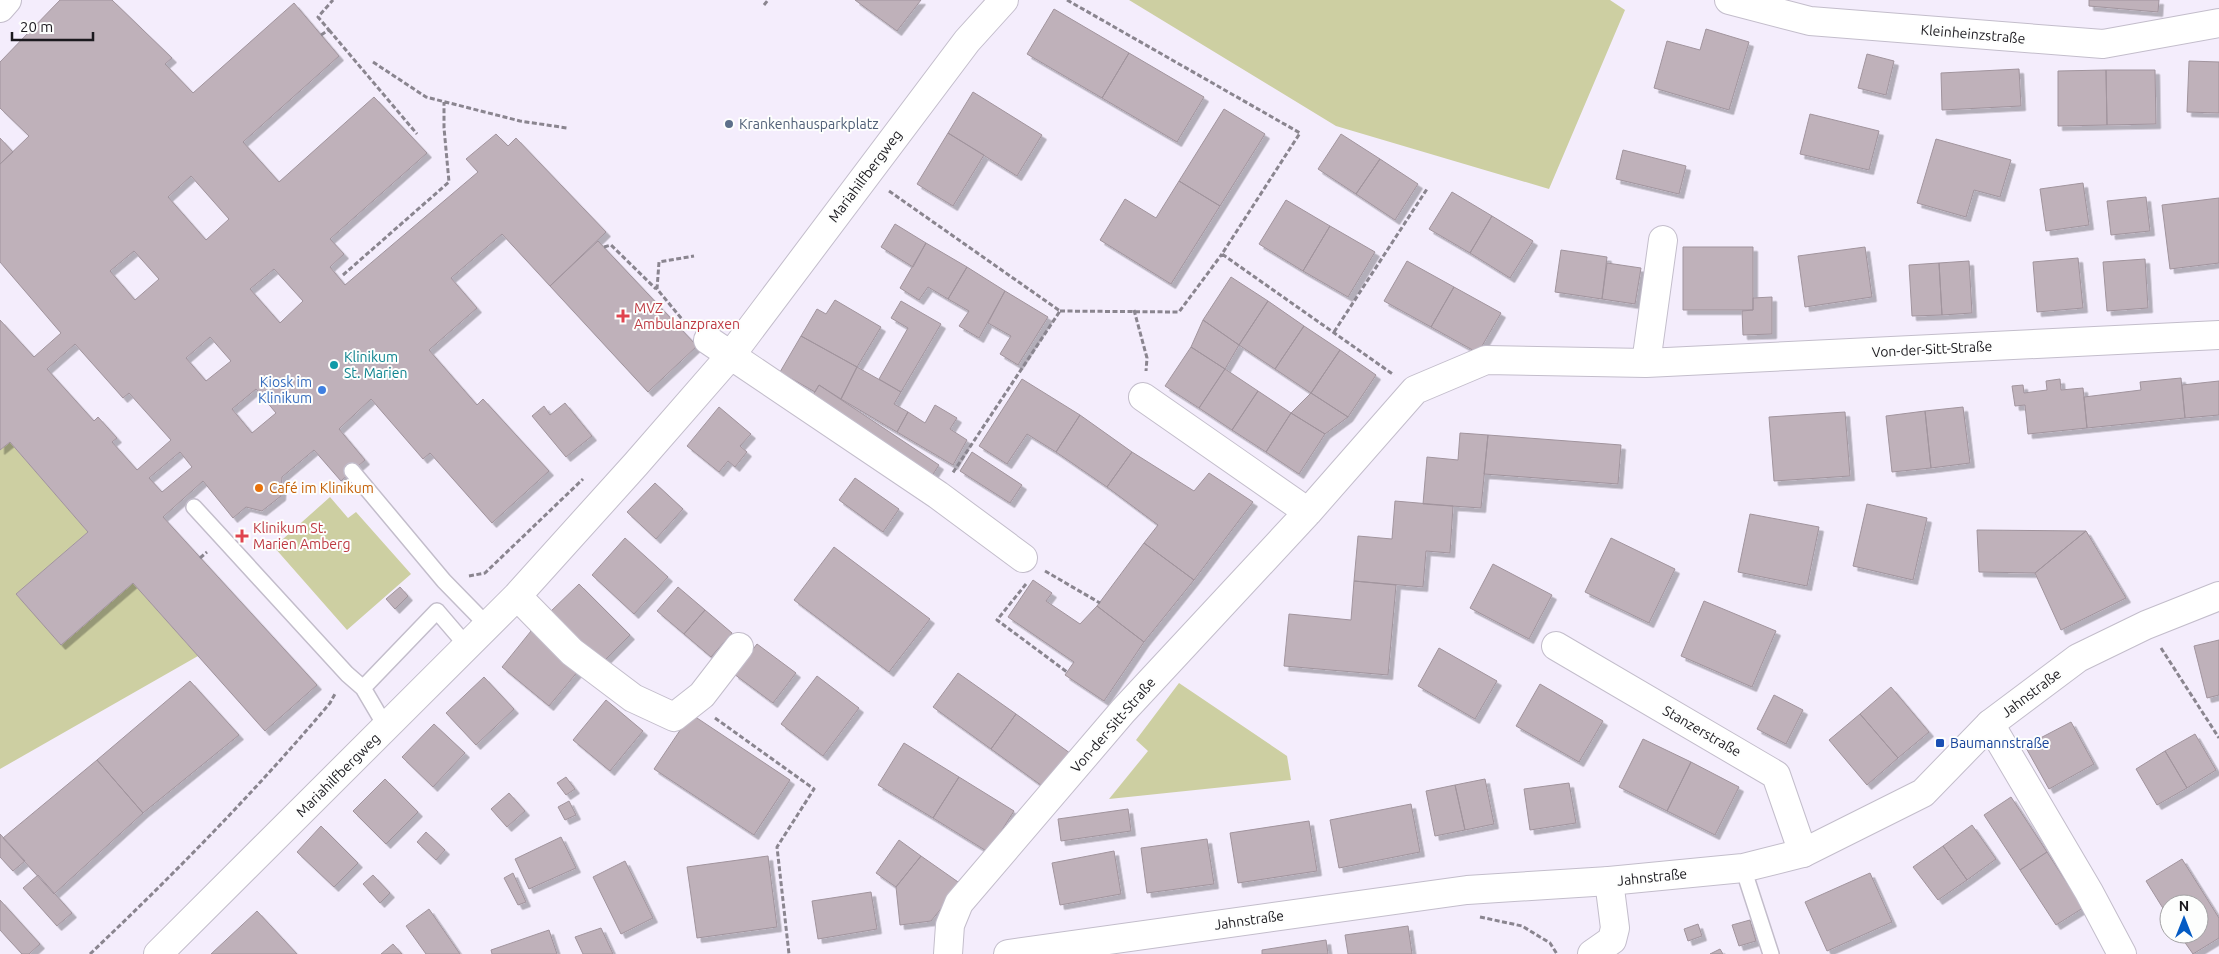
<svg xmlns="http://www.w3.org/2000/svg" width="2219" height="954" font-family="Ubuntu,sans-serif">
  <style>
    .green { fill: #cdcfa2 }
    .building { fill: #bfb1ba; stroke: #a1949d; fill-rule: evenodd; filter: url(#shadow) }
    .lines { fill: none; stroke-linecap: round; stroke-linejoin: round }
    .service-casing { stroke: #c3bdcb; stroke-width: 18 }
    .minor-casing { stroke: #c3bdcb; stroke-width: 30 }
    .tertiary-casing { stroke: #c3bdcb; stroke-width: 30 }
    .path { stroke: #8a858f; stroke-width: 3; stroke-dasharray: 5 2.5; stroke-linecap: butt }
    .service { stroke: #fff; stroke-width: 15 }
    .minor { stroke: #fff; stroke-width: 28 }
    .tertiary { stroke: #fff; stroke-width: 28 }
    .service-dot { fill: #5c6f8a; stroke: #fdfefd; stroke-width: 2 }
    .health-dot { fill: #e0444e; stroke: #fdfefd; stroke-width: 2 }
    .culture-dot { fill: #0f9aa8; stroke: #fdfefd; stroke-width: 2 }
    .shop-dot { fill: #3f7fe0; stroke: #fdfefd; stroke-width: 2 }
    .food-dot { fill: #e8710a; stroke: #fdfefd; stroke-width: 2 }
    .transit-dot { fill: #1a4fb4; stroke: #fdfefd; stroke-width: 2 }
    .labels { text-anchor: middle; dominant-baseline: central; stroke-width: 4; stroke-linejoin: round; paint-order: stroke }
    .street-label { font-size: 14px; fill: #1b191e; stroke: #fdfefd }
    .service-label { font-size: 14px; fill: #4e5e75; stroke: #fdfefd; text-anchor: start }
    .health-label { font-size: 14px; fill: #be3a42; stroke: #fdfefd; text-anchor: start }
    .culture-label { font-size: 14px; fill: #0d838f; stroke: #fdfefd; text-anchor: start }
    .shop-label { font-size: 14px; fill: #366cbe; stroke: #fdfefd; text-anchor: end }
    .food-label { font-size: 14px; fill: #c56008; stroke: #fdfefd; text-anchor: start }
    .transit-label { font-size: 14px; fill: #164399; stroke: #fdfefd; text-anchor: start }
  </style>
  <defs>
    <filter id="shadow"><feDropShadow dx="4.5" dy="4.5" stdDeviation="0" flood-color="#0004"/></filter>
  </defs>
  <rect width="100%" height="100%" fill="#f4edfc"/>
  <path class="green" d="M1129,0H1610L1625,10L1549,189L1336,126Z
    M10,442L88,532L17,594L61,645L133,583L198,656L0,769V450Z
    M330,497L348,518L356,512L411,574L347,630L274,547Z
    M1179,683L1287,756L1291,780L1109,799L1148,751L1136,740Z"/>
  <path class="building" d="M60,0H112L172,58L165,64L193,93L294,3L339,56L243,142L279,182L374,97L427,153L330,239L344,254L330,267L345,285L478,172L466,159L496,134L508,146L516,138L606,232L550,286L502,234L451,278L477,308L429,350L477,405L483,399L549,471L492,523L430,453L423,459L371,399L339,429L365,460L341,481L314,450L282,477L281,496L262,511L246,507L233,518L203,481L163,517L317,685L265,731L133,583L61,645L16,594L88,532L10,442L0,450V320L34,357L61,333L0,262V164L29,136L0,108V62ZM191,176L229,219L206,240L168,197ZM134,251L159,279L135,300L110,271ZM274,269L303,301L280,323L250,289ZM210,337L231,361L206,381L186,358ZM75,344L123,398L129,393L171,440L137,470L112,442L117,438L98,417L94,421L47,369ZM256,389L276,413L252,433L232,409ZM180,452L192,467L162,492L149,478Z
    M855,0H921L897,31Z
    M2089,0H2159L2158,12L2089,6Z
    M1054,9L1129,53L1102,98L1027,54Z
    M1706,29L1749,42L1729,110L1654,88L1667,41L1700,50Z
    M1129,53L1204,97L1177,142L1102,98Z
    M1867,54L1894,61L1886,95L1858,88Z
    M2189,61L2219,62V113L2187,112Z
    M2019,69L2021,106L1942,110L1941,73Z
    M2106,70L2107,125L2058,126V71Z
    M2106,70H2155L2156,124L2107,125Z
    M973,92L1042,135L1017,176L948,133Z
    M1224,109L1265,134L1220,206L1179,181Z
    M1810,114L1879,131L1869,170L1800,154Z
    M948,133L984,155L953,206L917,184Z
    M1341,134L1380,159L1356,194L1318,169Z
    M0,138L13,152L0,164Z
    M1936,139L2011,160L2000,197L1974,190L1966,217L1917,203Z
    M1623,150L1686,166L1679,194L1616,179Z
    M1380,159L1418,184L1395,220L1356,194Z
    M1179,181L1220,206L1171,284L1100,240L1125,199L1156,218Z
    M2083,183L2089,225L2046,231L2040,189Z
    M1452,192L1492,216L1470,253L1429,229Z
    M2146,197L2150,231L2111,235L2107,201Z
    M2219,198V263L2170,269L2162,205Z
    M1286,200L1330,226L1303,271L1259,244Z
    M1492,216L1533,241L1510,278L1470,253Z
    M895,224L926,243L913,267L881,247Z
    M1330,226L1375,252L1348,297L1303,271Z
    M598,241L697,346L648,392L550,286Z
    M926,243L967,267L948,299L928,287L919,300L900,288Z
    M1683,247H1753V310H1683Z
    M1865,247L1872,297L1805,307L1798,256Z
    M1561,250L1607,257L1602,299L1555,292Z
    M2078,258L2083,308L2037,312L2033,262Z
    M2145,259L2148,308L2107,311L2103,262Z
    M1407,261L1454,287L1431,327L1384,301Z
    M1969,261L1972,313L1942,315L1939,263Z
    M1607,263L1641,268L1635,304L1602,299Z
    M1939,263L1942,315L1912,316L1909,265Z
    M967,267L1005,291L979,338L959,326L969,311L948,299Z
    M1231,277L1268,301L1239,345L1203,320Z
    M1454,287L1501,313L1478,353L1431,327Z
    M1005,291L1048,317L1018,365L1000,354L1011,336L988,323Z
    M1772,297V334L1743,335L1742,311L1753,310V298Z
    M835,300L881,327L857,367L801,336L817,309L826,314Z
    M901,301L941,324L901,392L879,379L908,328L891,318Z
    M1268,301L1304,326L1275,369L1239,345Z
    M1203,320L1239,345L1225,369L1191,347Z
    M1304,326L1340,350L1311,393L1275,369Z
    M801,336L857,367L841,399L819,385L815,392L780,372Z
    M1191,347L1225,369L1199,408L1165,386Z
    M1340,350L1376,375L1348,417L1311,393Z
    M857,367L901,392L894,404L908,412L897,432L841,399Z
    M1225,369L1258,391L1232,430L1199,408Z
    M2181,378L2185,418L2087,428L2084,397L2141,390L2140,382Z
    M1022,379L1080,415L1056,452L1027,434L1007,464L979,446Z
    M2060,379L2061,390L2083,388L2087,428L2028,434L2025,405L2015,406L2012,386L2023,385L2024,393L2047,390L2046,381Z
    M2219,381V415L2185,418L2182,385Z
    M819,385L939,465L928,482L808,403Z
    M1258,391L1291,413L1266,452L1232,430Z
    M1311,393L1348,417L1325,434L1291,413Z
    M565,403L592,436L566,457L532,416L544,406L550,415Z
    M935,405L957,418L950,429L967,440L953,465L897,432L908,412L925,423Z
    M719,407L751,434L740,446L747,452L735,467L728,461L719,472L687,446Z
    M1963,407L1970,463L1931,468L1925,411Z
    M1925,411L1931,468L1892,472L1886,416Z
    M1845,412L1850,476L1774,481L1769,417Z
    M1291,413L1325,434L1299,474L1266,452Z
    M1080,415L1132,452L1107,487L1056,452Z
    M1460,433L1488,435L1481,508L1423,504L1427,457L1458,460Z
    M1488,435L1621,445L1618,484L1484,474Z
    M972,452L1022,485L1010,503L960,471Z
    M1132,452L1194,491L1209,473L1253,502L1194,580L1144,543L1158,525L1107,487Z
    M855,478L899,509L883,532L839,500Z
    M655,483L683,509L656,539L627,512Z
    M1395,501L1453,506L1450,553L1426,551L1423,587L1354,581L1358,536L1392,539Z
    M1867,504L1927,518L1913,580L1853,566Z
    M1750,514L1819,527L1807,586L1738,572Z
    M1977,530L2086,531L2035,573L1979,572Z
    M2086,531L2126,598L2061,630L2035,573Z
    M625,538L668,577L634,614L592,575Z
    M1611,538L1675,569L1649,623L1585,592Z
    M1144,543L1194,580L1144,642L1097,606Z
    M834,547L930,619L889,672L794,600Z
    M1493,564L1552,595L1529,639L1470,608Z
    M1033,580L1052,593L1046,601L1080,624L1097,606L1144,642L1104,701L1065,675L1074,662L1008,617Z
    M1354,581L1396,585L1388,675L1284,666L1289,614L1351,620Z
    M579,584L630,635L601,664L549,613Z
    M400,587L408,596L395,609L386,599Z
    M678,587L705,610L684,634L657,611Z
    M1704,601L1776,631L1752,687L1681,656Z
    M705,610L732,633L711,657L684,634Z
    M531,631L579,670L549,706L502,667Z
    M2219,640V695L2207,698L2194,646Z
    M757,644L796,673L773,703L734,674Z
    M1439,648L1497,681L1475,719L1418,686Z
    M958,673L1016,714L991,749L933,707Z
    M817,676L859,708L823,756L781,724Z
    M484,677L514,709L476,745L446,713Z
    M190,681L239,735L143,813L97,760Z
    M1540,684L1603,721L1579,762L1516,726Z
    M1891,687L1929,732L1898,758L1860,714Z
    M1774,695L1803,710L1786,744L1757,729Z
    M606,700L643,731L610,771L573,740Z
    M691,714L790,780L754,835L654,769Z
    M1016,714L1074,756L1049,791L991,749Z
    M1860,714L1898,758L1867,785L1829,740Z
    M2071,722L2094,764L2049,789L2025,746Z
    M434,724L465,753L433,787L402,757Z
    M2195,734L2216,770L2187,788L2165,751Z
    M1643,739L1691,762L1667,811L1619,787Z
    M904,743L959,777L933,818L878,785Z
    M2165,751L2187,788L2157,805L2136,769Z
    M97,760L143,813L54,894L3,838Z
    M1691,762L1739,787L1715,835L1667,811Z
    M566,777L575,789L566,795L557,783Z
    M959,777L1014,811L988,852L933,818Z
    M385,779L418,812L386,844L353,811Z
    M1485,779L1494,824L1465,830L1455,785Z
    M1569,783L1576,823L1530,830L1524,789Z
    M1455,785L1465,830L1435,836L1426,791Z
    M509,793L525,811L507,827L491,809Z
    M2011,797L2047,852L2020,870L1984,815Z
    M569,801L576,815L565,820L558,807Z
    M1411,804L1420,852L1339,868L1330,820Z
    M1128,809L1131,831L1061,841L1058,819Z
    M1309,821L1317,871L1238,883L1230,833Z
    M1972,825L1996,859L1967,880L1943,846Z
    M321,826L358,863L334,887L297,852Z
    M426,832L445,850L436,860L417,842Z
    M0,834L25,861L13,871L0,857Z
    M561,837L576,868L529,889L515,859Z
    M1207,839L1214,884L1147,893L1141,848Z
    M899,840L921,856L896,887L876,873Z
    M1943,846L1967,880L1938,900L1913,867Z
    M1114,851L1121,894L1060,905L1052,863Z
    M2047,852L2083,908L2056,925L2020,870Z
    M768,856L777,927L697,938L687,867Z
    M921,856L961,884L931,921L900,925L896,887Z
    M2182,859L2219,918V938L2193,954L2179,934H2199V904H2169V918L2146,881Z
    M625,861L653,918L621,934L593,877Z
    M513,873L526,902L518,905L504,878Z
    M1870,873L1892,922L1827,951L1805,902Z
    M38,875L72,913L57,926L23,888Z
    M373,875L390,893L380,903L363,884Z
    M871,892L877,929L818,939L812,901Z
    M0,900L40,944L29,954H22L0,930Z
    M429,909L460,954H426L406,926Z
    M257,911L297,954H211Z
    M1750,920L1756,941L1739,946L1732,925Z
    M1698,924L1702,936L1688,941L1684,929Z
    M1408,926L1412,954H1348L1345,935Z
    M601,928L613,954H583L575,937Z
    M549,930L557,954H492L491,950Z
    M1326,940L1328,954H1262V950Z
    M393,944L402,954H381Z
    M1720,949L1723,954H1710Z"/>
  <g class="lines">
    <g class="service-casing">
      <path id="service" d="M352,471L444,581L488,626
        M194,507L347,674L363,688L386,727
        M363,688L437,611L467,646
        M1743,868L1771,954"/>
    </g>
    <g class="minor-casing">
      <path id="minor" d="M1729,0L1810,21L2103,44L2219,23
        M0,8L7,0
        M708,340L938,495L1023,558
        M1646,363L1663,240
        M1143,397L1308,512
        M517,596L572,652L633,698L674,717L702,695L739,647
        M1556,646L1776,775L1803,853
        M1990,724L2089,892L2122,954
        M158,954L517,596L636,464L731,355L967,41L1004,0
        M948,954L950,925L959,903L1123,711L1308,512L1415,390L1486,360L1646,363L2219,335
        M1592,954L1612,940L1615,928L1609,881"/>
    </g>
    <g class="tertiary-casing">
      <path id="tertiary" d="M1008,954L1467,890L1609,881L1743,868L1803,853L1923,793L1990,724L2078,658L2146,625L2219,596"/>
    </g>
    <path class="path" d="M1067,0L1300,133L1222,254L1394,375
      M764,5L768,0
      M329,30L417,134
      M321,35L329,30L318,17L333,0
      M373,62L426,97L520,121L567,128
      M889,191L1060,311L952,474
      M604,247L611,245L656,289
      M343,275L449,182L444,128V102
      M1134,310L1147,358L1146,371
      M1060,311L1179,312L1222,254
      M686,324L657,289L659,262L694,256
      M1334,332L1427,189
      M200,558L207,552
      M1045,571L1100,603
      M469,576L485,573L583,479
      M1026,584L997,620L1067,672
      M2161,648L2219,738
      M715,718L814,789L777,847L789,954
      M1480,917L1522,926L1550,943L1557,954
      M90,954C174,874 255,792 330,703L336,692"/>
    <use href="#service" class="service"/>
    <use href="#minor" class="minor"/>
    <use href="#tertiary" class="tertiary"/>
  </g>
  <circle class="service-dot" cx="729" cy="124" r="5"/>
  <g class="health-dot">
    <path d="M620.5 308.5h5v5h5v5h-5v5h-5v-5h-5v-5h5z"/>
    <path d="M239.5 528.5h5v5h5v5h-5v5h-5v-5h-5v-5h5z"/>
  </g>
  <circle class="culture-dot" cx="334" cy="365" r="5"/>
  <circle class="shop-dot" cx="322" cy="390" r="5"/>
  <circle class="food-dot" cx="259" cy="488" r="5"/>
  <rect class="transit-dot" x="1935" y="738" width="10" height="10" rx="2.5"/>
  <g class="labels">
    <g class="street-label">
      <text transform="translate(1973 34) rotate(5)">Kleinheinzstraße</text>
      <text transform="translate(865 176) rotate(-53)">Mariahilfbergweg</text>
      <text transform="translate(1932 349) rotate(-3)">Von-der-Sitt-Straße</text>
      <text transform="translate(2031 693) rotate(-37)">Jahnstraße</text>
      <text transform="translate(1113 725) rotate(-49)">Von-der-Sitt-Straße</text>
      <text transform="translate(1702 731) rotate(30)">Stanzerstraße</text>
      <text transform="translate(338 775) rotate(-45)">Mariahilfbergweg</text>
      <text transform="translate(1652 877) rotate(-6)">Jahnstraße</text>
      <text transform="translate(1249 920) rotate(-8)">Jahnstraße</text>
    </g>
    <g class="service-label">
      <text x="739" y="124">Krankenhausparkplatz</text>
    </g>
    <g class="health-label">
      <text x="634" y="308">MVZ<tspan x="634" dy="16">Ambulanzpraxen</tspan></text>
      <text x="253" y="528">Klinikum St.<tspan x="253" dy="16">Marien Amberg</tspan></text>
    </g>
    <g class="culture-label">
      <text x="344" y="357">Klinikum<tspan x="344" dy="16">St. Marien</tspan></text>
    </g>
    <g class="shop-label">
      <text x="312" y="382">Kiosk im<tspan x="312" dy="16">Klinikum</tspan></text>
    </g>
    <g class="food-label">
      <text x="269" y="488">Café im Klinikum</text>
    </g>
    <g class="transit-label">
      <text x="1950" y="743">Baumannstraße</text>
    </g>
  </g>
  <g transform="translate(2184 919)"><circle r="24" fill="#fdfefd" stroke="#a3a2a4"/>
  <path d="M0-4L9 19L0 12L-9 19Z" fill="#045bc4"/>
  <text y="-8" font-size="14" font-weight="bold" text-anchor="middle" fill="#1b191e">N</text>
  </g>
  <path d="M12 32v8h81v-8" fill="none" stroke="#1b191e" stroke-width="2.5"/>
  <text x="20" y="32" font-size="15" fill="#1b191e" stroke="#fdfefd" stroke-width="4" paint-order="stroke">20 m</text>
</svg>
